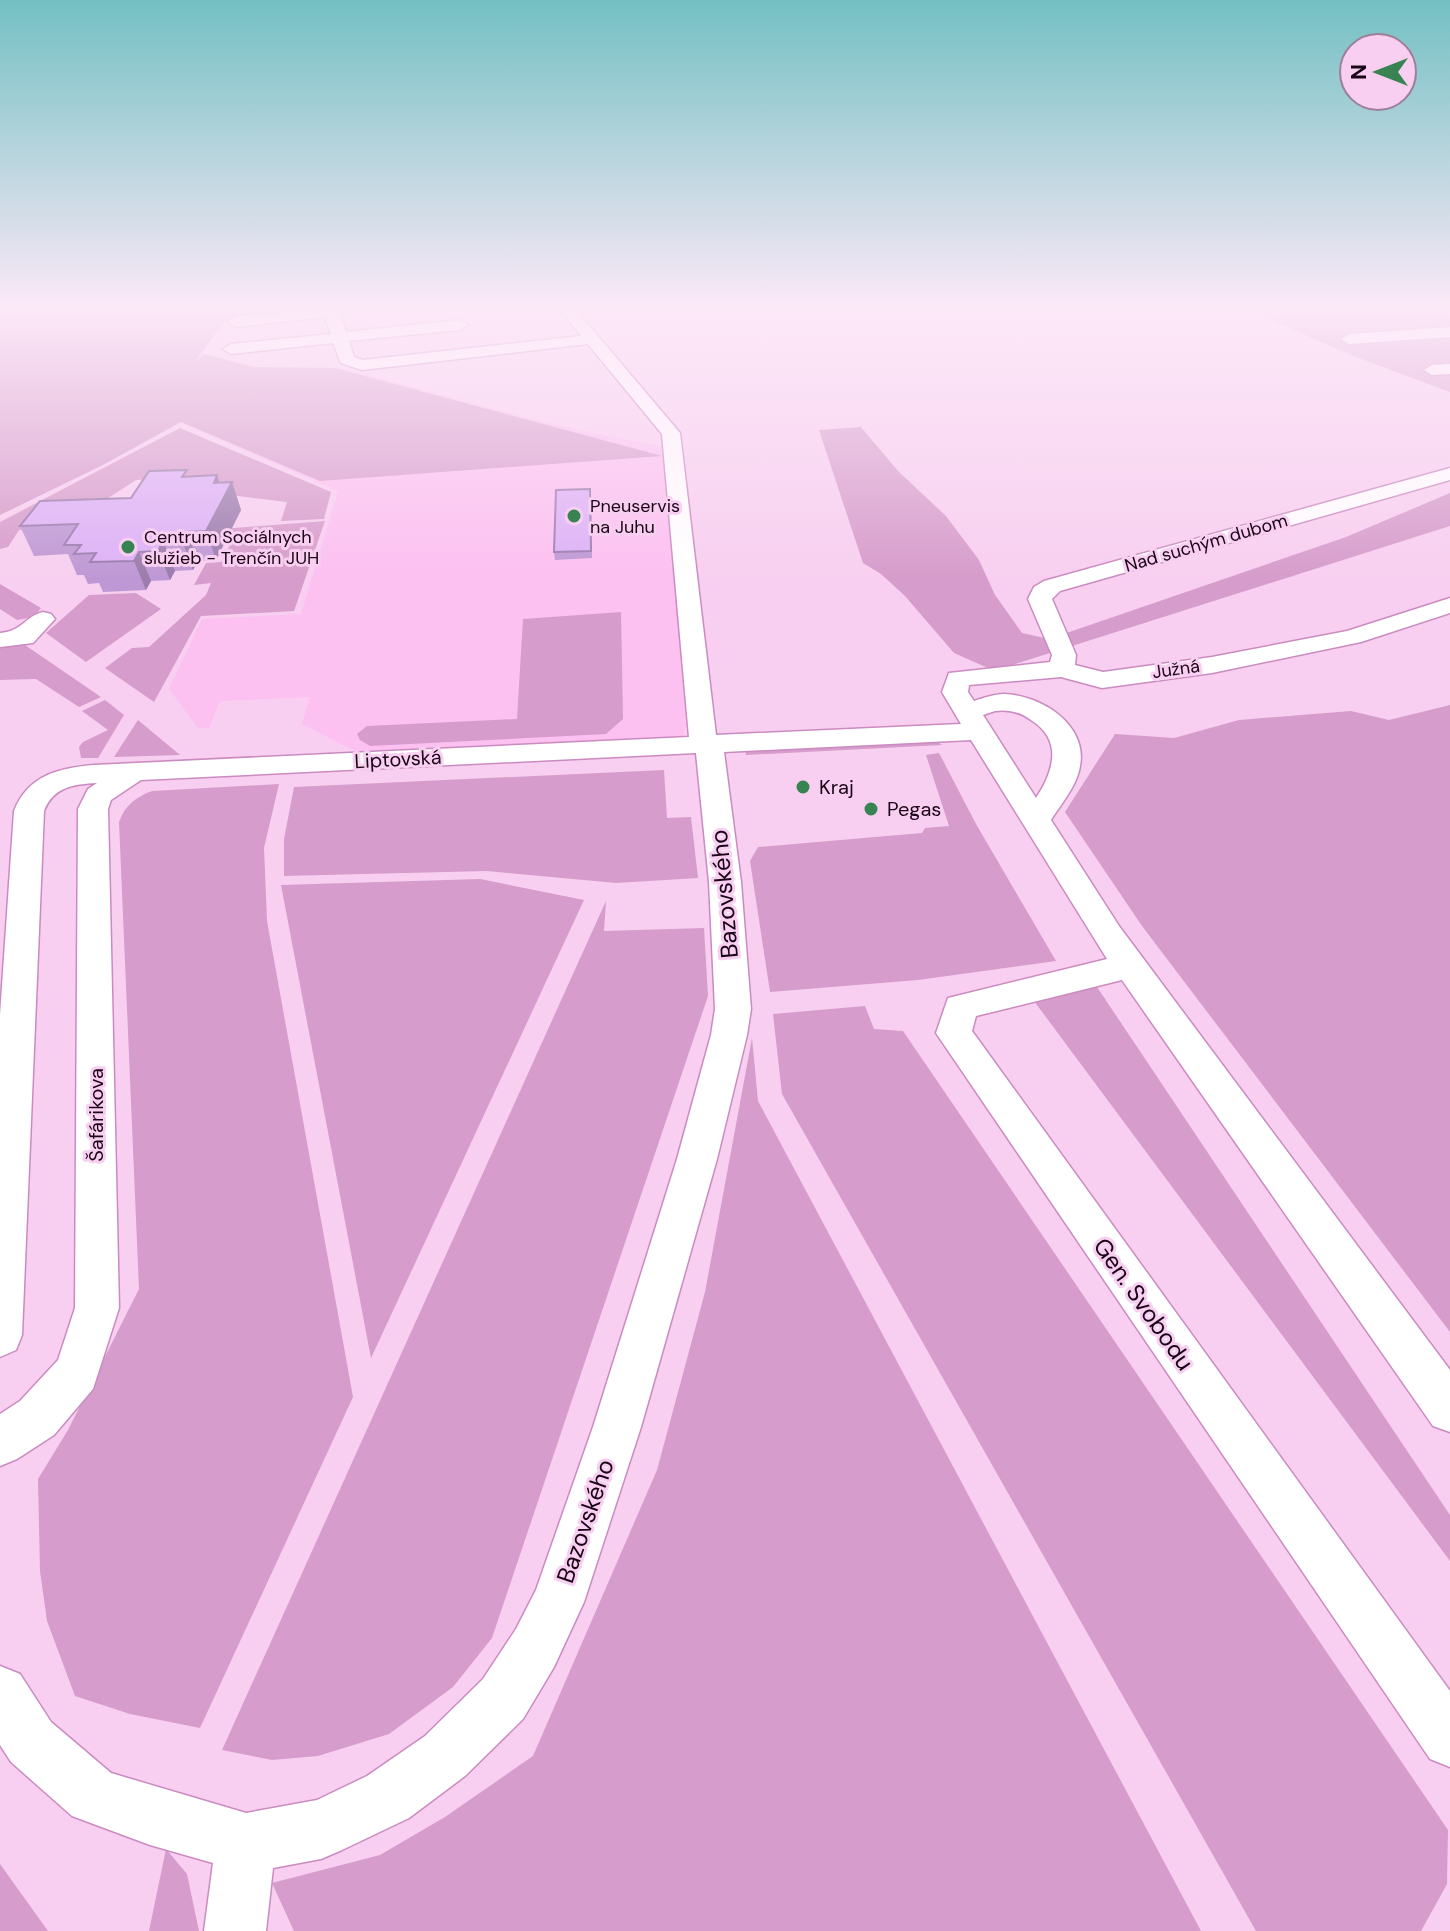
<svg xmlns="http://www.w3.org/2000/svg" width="1450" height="1931" font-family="'DM Sans',sans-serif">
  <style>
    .built { fill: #fcc0f1 }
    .green { fill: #d69ccb }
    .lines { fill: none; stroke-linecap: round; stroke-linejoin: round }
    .street-casing { stroke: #cb8bc0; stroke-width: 3 }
    .street { fill: #fff; fill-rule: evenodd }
    .wall { fill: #be98d4 }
    .shaded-wall { fill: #9b7cac }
    .building { fill: #ddb1f6; stroke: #9b7cac; stroke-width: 2 }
    .poi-dot { fill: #378352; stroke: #f8cff0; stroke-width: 3 }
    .labels { text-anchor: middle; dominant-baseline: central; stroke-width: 6; stroke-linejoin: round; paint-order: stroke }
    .far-poi-label { font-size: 18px; fill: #1a0417; stroke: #f8cff0; text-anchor: start }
    .far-street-label { font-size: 18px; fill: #1a0417; stroke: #f8cff0 }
    .street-label { font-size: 20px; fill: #1a0417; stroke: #f8cff0 }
    .poi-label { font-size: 20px; fill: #1a0417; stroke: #f8cff0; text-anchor: start }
    .near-street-label { font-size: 24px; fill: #1a0417; stroke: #f8cff0 }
  </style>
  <rect width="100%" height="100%" fill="#f8cff0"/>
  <path class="built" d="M337,367L552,424L664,447L686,725L682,739L366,754L349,748L302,724L310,697L220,701L209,728H198L169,689L202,619L301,614L338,491L179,422Z"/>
  <path class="green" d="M0,309H319L224,322L194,363L204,354L254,367L335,368L662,456L320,481L181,422L103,465L0,515Z
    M1247,309H1450V392L1353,356Z
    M861,427L898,471L946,516L979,560L995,595L1022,633L1049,639L1346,537L1450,493V526L1009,666L1013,672L1006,676L954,653L905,596L881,574L863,563L819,430Z
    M180,428L331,492L324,519L281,521L287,502L206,492L173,478L136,480L108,498L90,525L19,530L8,547L0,549V522Z
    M325,521L294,611L201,616L154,702L105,668L132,648L149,647L206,595L211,583L194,585L206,563L221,562L233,539H216L222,529Z
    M0,584L41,608L34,617L17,620L0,609Z
    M136,593L161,609L86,662L46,633L89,595Z
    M621,612L623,719L606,734L370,746L360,740L357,734L367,726L517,719L523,619Z
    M0,643H22L101,697L79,707L36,679L0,680Z
    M105,700L124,715L98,758H81L79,747L83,742L108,730L82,711Z
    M1450,705V1332L1142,926L1065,812L1115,734L1174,738L1239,720L1351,711L1389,720Z
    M138,720L180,755L114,757Z
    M935,740L942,745L746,755L745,746Z
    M939,753L976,824L1056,961L918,980L770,992L750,861L758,847L922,833L925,828L949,826L926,755Z
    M664,770L667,818L691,817L698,878L616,883L487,871L284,876V839L294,787Z
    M279,784L264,848L267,921L353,1397L200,1728L130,1714L75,1696L47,1621L40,1571L38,1479L68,1430L139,1289L119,822C125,805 136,797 152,791Z
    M480,879L584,900L371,1358L281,885Z
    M606,901L604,931L704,928L708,996L492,1638L453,1687L389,1734L318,1756L272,1760L222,1750Z
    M1093,981L1450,1515V1561L1031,997Z
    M865,1006L874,1029L903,1031L1448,1830L1447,1884L1421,1931H1256L782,1094L773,1014Z
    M752,1038L758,1101L1201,1931H294L272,1883L380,1855L445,1817L533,1756L657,1470L705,1292Z
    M166,1849L187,1874L199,1931H149Z
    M0,1864L48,1931H0Z"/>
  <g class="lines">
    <g class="street-casing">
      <path id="street" d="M316,309H364L362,312L340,315L346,332L460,320L468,325L460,330L349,341L354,357L363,360L581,336L560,309H575L680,433L716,735L961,724L942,692L949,673L1050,662L1052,655L1028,599L1034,587L1044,581L1450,468V480L1060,591L1052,599L1076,655L1075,665L1103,672L1212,657L1347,631L1450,598V613L1361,642L1212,673L1102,688L1061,677L969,685L968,692L974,701C983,698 994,694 1004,694C1040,695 1088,724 1080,766C1077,786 1061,804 1051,820L1119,926L1450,1370V1432L1433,1426L1122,980L976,1016L972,1031L1450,1691V1767L1430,1759L936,1033L948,998L1107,959L971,740L724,752L741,882L751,1009L747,1035L717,1159L641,1427L584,1602L554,1667L523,1719L465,1776L409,1818L342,1850L321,1859L273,1868L266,1931H204L213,1863L150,1845L72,1816L11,1762L0,1745V1666L20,1674L51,1722L111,1773L246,1813L317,1800L367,1776L425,1736L483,1679L516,1629L536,1590L593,1427L677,1159L711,1035L715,1009L709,882L696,753L141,780L111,800L108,809L119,1308L93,1389L54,1435L17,1459L0,1466V1414L20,1401L58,1360L75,1308L78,809L88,789L97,783C74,784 53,787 44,811L22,1335L16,1350L0,1357V1015L14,811C28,775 59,768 94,765L689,737L662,434L588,344L362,370L341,363L333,343L231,354L223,349L231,344L331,334L325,317L236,327L228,322L236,317ZM995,711C1008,709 1020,712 1031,720C1063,740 1054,771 1036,798L983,715Z
        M1268,309H1290L1275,314Z
        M1450,327V337L1349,344L1341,339L1349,334Z
        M1450,364V374L1432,375L1424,370L1432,365Z
        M43,612L51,614L55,619L33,643L0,647V633C23,631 24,617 43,612Z"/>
    </g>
    <use href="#street" class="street"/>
  </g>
  <path class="wall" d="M220,482H232L241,510L216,560L198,561L193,570L175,571L170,580L151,581L146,590L103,592L99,583L88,584L84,575H77L68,554L34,556L20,526L131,498Z
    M591,496L592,558L555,560L554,552Z"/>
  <path class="shaded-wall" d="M217,475L224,496L232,482L241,510L216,560L206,531L214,483Z
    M187,532L198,561L193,570L182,540Z
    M163,541L175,571L170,580L158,551Z
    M139,552L151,581L146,590L134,561Z"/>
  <path class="building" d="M187,470L182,477L217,475L214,483L232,482L206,531L187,532L182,540L163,541L158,551L139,552L134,561L90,562L96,553L74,554L81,545H64L78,524L20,526L40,501L131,498L149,471Z
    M590,489L591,551L554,552L556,490Z"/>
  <linearGradient id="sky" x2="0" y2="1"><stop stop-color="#73c0c3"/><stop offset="0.53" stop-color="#fce9f8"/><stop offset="1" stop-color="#fce9f8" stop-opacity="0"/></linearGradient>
  <rect width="1450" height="579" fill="url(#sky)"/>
  <g class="poi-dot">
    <circle cx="574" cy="516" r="8"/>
    <circle cx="128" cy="547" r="8"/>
    <circle cx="803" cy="787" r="8"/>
    <circle cx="871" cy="809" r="8"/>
  </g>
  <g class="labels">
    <g class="far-poi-label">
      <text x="590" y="506">Pneuservis<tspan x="590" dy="21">na Juhu</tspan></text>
      <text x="144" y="537">Centrum Sociálnych<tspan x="144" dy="21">služieb - Trenčín JUH</tspan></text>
    </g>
    <g class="far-street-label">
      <text transform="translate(1206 543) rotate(-16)">Nad suchým dubom</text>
      <text transform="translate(1176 669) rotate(-8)">Južná</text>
    </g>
    <g class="street-label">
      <text transform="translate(398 759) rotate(-3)">Liptovská</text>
      <text transform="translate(96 1115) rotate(-90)">Šafárikova</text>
    </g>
    <g class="poi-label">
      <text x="819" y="787">Kraj</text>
      <text x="887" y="809">Pegas</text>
    </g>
    <g class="near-street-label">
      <text transform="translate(724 894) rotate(-95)">Bazovského</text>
      <text transform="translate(1144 1304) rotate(55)">Gen. Svobodu</text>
      <text transform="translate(585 1521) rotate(-71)">Bazovského</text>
    </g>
  </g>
  <g transform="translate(1378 72) rotate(270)"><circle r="38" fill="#f8cff0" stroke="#9f7e99" stroke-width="2"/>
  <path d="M0-6L14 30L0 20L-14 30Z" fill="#378352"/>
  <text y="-12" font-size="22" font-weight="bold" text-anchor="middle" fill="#1a0417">N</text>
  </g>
</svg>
